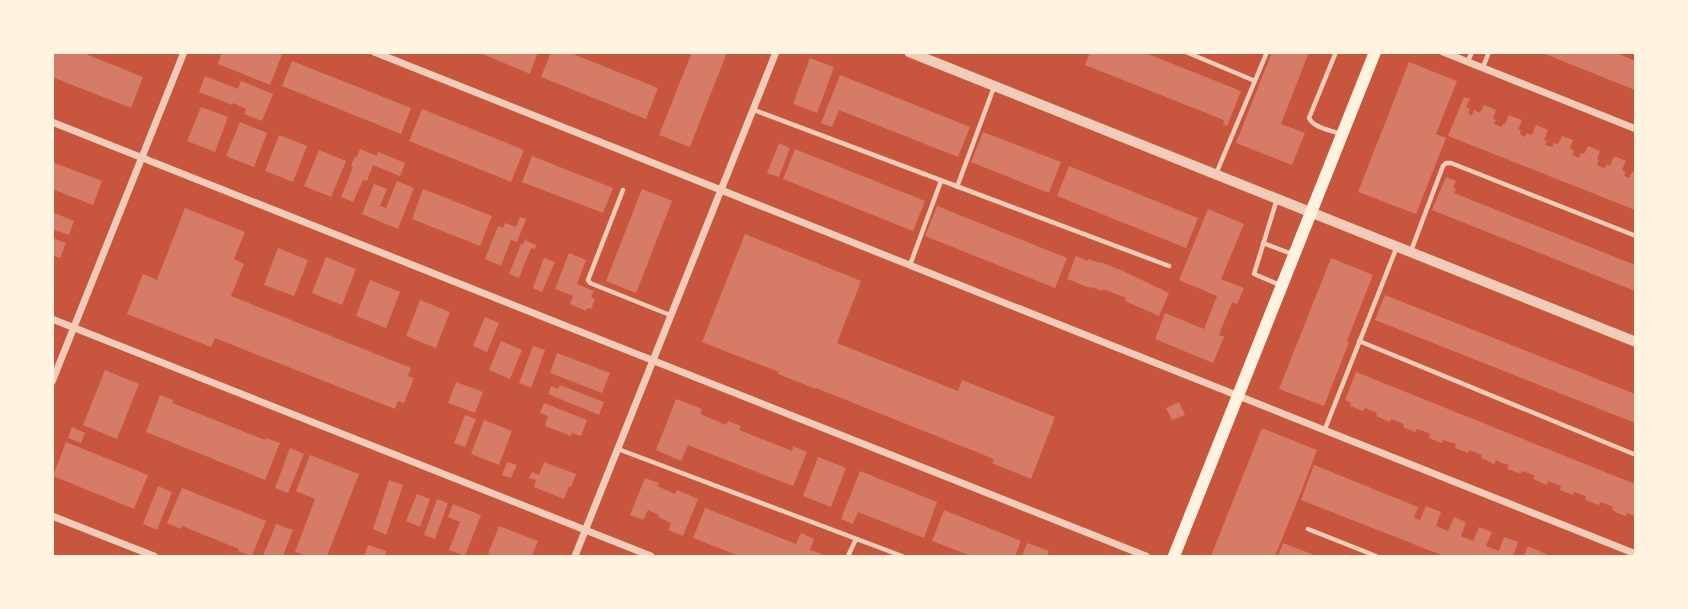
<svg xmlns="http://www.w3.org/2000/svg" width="1688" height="609" font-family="'PT Sans Narrow',sans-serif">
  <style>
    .building { fill: #d67c66 }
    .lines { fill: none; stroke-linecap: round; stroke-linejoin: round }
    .service { stroke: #f1ccb7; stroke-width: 4.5 }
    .minor { stroke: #f1ccb7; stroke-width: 7 }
    .tertiary { stroke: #f1ccb7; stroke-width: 10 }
    .secondary { stroke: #fff3e0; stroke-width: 12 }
  </style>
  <rect width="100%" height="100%" fill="#c8553d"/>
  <path class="building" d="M52,52H81L143,77L131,108L52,77Z
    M222,52H283L270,85L218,64Z
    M478,52H538L530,74Z
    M551,52H568L658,88L646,119L541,77Z
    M692,52H727L690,147L659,135Z
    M1090,52H1143L1241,91L1227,126L1223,124L1224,120L1085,65Z
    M1272,52H1309L1281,124L1305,133L1292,165L1236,143Z
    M1540,52H1615L1635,61V90Z
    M810,58L834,67L817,113L793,104Z
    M292,61L411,108L401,134L282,86Z
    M1409,62L1457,81L1436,134L1446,138L1416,214L1358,192Z
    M840,75L970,127L958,157L839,110L832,127L821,123Z
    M205,76L238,89L241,81L273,94L262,121L244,114L246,109L233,103L232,105L199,92Z
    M1464,97L1470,99L1466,107L1470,109L1468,114L1472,116L1474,110L1480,113L1484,105L1496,110L1493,119L1496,120L1494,124L1502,127L1503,124H1505L1509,115L1522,120L1518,130H1521L1520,134L1523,136L1525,137L1527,133L1532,135L1536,125L1548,130L1544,140L1547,141L1545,145L1552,147L1554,143L1558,144L1562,136L1573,140L1570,149L1574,150L1572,155L1579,158L1581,153L1584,154L1588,146L1600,151L1597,159L1599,160L1597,165L1601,167L1605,168L1607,164L1610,166L1614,156L1626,161L1622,170L1626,172L1624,176L1629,178L1632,172L1635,173V210L1448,136Z
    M201,107L228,117L215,152L187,141Z
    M422,109L524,150L511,182L409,141Z
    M240,122L267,133L254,167L226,156Z
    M983,132L1061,162L1049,193L971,162Z
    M279,135L307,146L293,182L265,171Z
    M779,143L790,148L779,177L767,173Z
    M360,149L377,156L378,152L405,163L400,176L373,165L367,181L363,180L353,202L341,197L353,167L351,166L355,156L357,157Z
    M795,149L925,201L913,231L783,179Z
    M319,150L346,161L331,197L304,186Z
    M532,156L613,188L603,213L522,182Z
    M52,162L102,181L93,205L52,189Z
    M1069,166L1198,218L1186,248L1057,196Z
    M1446,177L1456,181L1453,188L1456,189L1454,193L1635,265V291L1432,210Z
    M397,181L414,188L398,229L362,214L374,184L387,189L380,206L386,208Z
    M423,189L492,216L480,246L412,219Z
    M642,189L672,201L636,293L606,281Z
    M937,206L1067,258L1055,288L925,236Z
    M185,208L245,232L234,259L244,264L231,296L411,368L408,376L414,378L404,403L398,401L395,409L215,338L211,347L127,314L143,274L157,280Z
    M1208,209L1244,224L1221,279L1244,288L1237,304L1232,302L1219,335L1224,337L1213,363L1155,339L1165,313L1204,329L1217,296L1179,280Z
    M52,212L74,221L69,235L52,229Z
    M520,217L526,219L517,242L511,240L501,266L485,259L498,226L503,228L505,223L516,227Z
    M745,234L861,281L837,343L958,391L962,380L1055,417L1031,479L992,463L994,459L816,388V389L778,374L779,372L702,342Z
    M52,238L66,243L60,258L52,255Z
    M525,240L536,245L535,249L531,248L519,278L509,274L521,244H523Z
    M278,248L308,260L294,296L264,285Z
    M569,253L586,260L577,284L594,291L591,297L595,299L591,309L587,308L586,311L570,304L573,296L555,289Z
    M1076,256L1088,261V259L1100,263V262L1123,271L1169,293L1159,316L1125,301L1126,298L1103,289L1102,291L1091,287L1090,288L1067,279Z
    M326,257L356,269L342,305L312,293Z
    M544,258L555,262L542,292L533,288Z
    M1331,258L1373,275L1347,341L1349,342L1324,406L1279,389Z
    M370,280L400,292L386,328L356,316Z
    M1385,295L1635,394V423L1375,320Z
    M420,300L450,312L436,348L406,336Z
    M485,317L499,323L487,352L473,346Z
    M501,341L522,350L510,379L489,370Z
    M533,346L545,350L531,388L519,383Z
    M557,353L610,373L602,393L550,373Z
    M105,370L139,384L117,439L83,425Z
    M1356,372L1635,484V516L1627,513L1626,516L1619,514L1612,510L1613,507L1601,502L1599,505L1585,500L1586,496L1574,492L1573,495L1560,490L1561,486L1548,481L1547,485L1533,479L1535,476L1528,473L1522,471L1521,474L1507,469L1509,465L1502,463L1496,460L1494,464L1481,458L1482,455L1469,450L1468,453L1455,448L1456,444L1443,440L1442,443L1429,438L1430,434L1423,431L1417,429L1415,432L1403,427L1404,424L1391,419L1390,422L1376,416L1377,413L1365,408L1363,411L1350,406L1351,403L1345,400Z
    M456,382L483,392L475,413L448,403Z
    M560,385L604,402L599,415L548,394L551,386L558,389Z
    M160,395L173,400L172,403L225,424L265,440L266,438L280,443L265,480L146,432Z
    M676,399L702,409L700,414L726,425L728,421L741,426L739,430L792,451L793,446L807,452L793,486L688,445L681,461L656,450Z
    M1179,402L1185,415L1172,420L1166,408Z
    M544,403L587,420L581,436L572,433L571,436L545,426L548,416L540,413Z
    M465,415L476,419L465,447L454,443Z
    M484,420L512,431L499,465L471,454Z
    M72,427L85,433L81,443L68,438Z
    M1262,428L1317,450L1297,502L1275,556H1211Z
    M66,442L148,475L134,509L53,476Z
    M290,448L304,454L288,493L275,488Z
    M310,455L359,474L327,556H308L295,552L315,499L296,491Z
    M818,457L846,468L831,507L803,496Z
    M507,462L517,465L511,478L502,475Z
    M544,462L576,474L571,487L569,486L564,499L534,487L536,480L529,478L532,472L539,475Z
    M1314,465L1418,507L1414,518L1420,520L1426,506L1441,512L1436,526L1448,531L1454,517L1466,522L1461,536L1473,541L1479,527L1492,532L1486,546L1499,551L1504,537L1518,542L1513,556H1444L1301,500Z
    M860,471L937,502L924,538L858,512L853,524L841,519Z
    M645,478L659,483L657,486L675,494L677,490L698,499L683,536L668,530L671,523L658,517L659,515L648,510L643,520L630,515Z
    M389,480L403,485L386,535L373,529Z
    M158,486L172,492L157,530L143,524Z
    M182,488L266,521L252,556L238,551L239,549L182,526L181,529L167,523Z
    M417,494L430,499L420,527L406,521Z
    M437,499L448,503L435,539L424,535Z
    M453,504L481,515L465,556L449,550L460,522L448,517Z
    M705,508L796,544L801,533L814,539L810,550L827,556H739L706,543L693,538Z
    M944,510L1021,541L1015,556H971L932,541Z
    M276,524L293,530L283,556H263Z
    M499,526L538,541L532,556H495L488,554Z
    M1027,543L1049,551L1047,556H1022Z
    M1283,543L1317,556H1278Z
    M368,545L386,551L385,556H364Z
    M1528,546L1546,554L1545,556H1524Z"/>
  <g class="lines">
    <path class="service" d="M1186,52L1255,81
      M1336,52L1309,118C1314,128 1330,130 1340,134
      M1468,61L1472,52
      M1483,67L1489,52
      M754,110L1169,266
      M1216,174L1267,52
      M957,187L994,87
      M623,190L588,280L590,283L670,315
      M1277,199L1254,274L1280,285
      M1263,243L1292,254
      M1411,251L1443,166L1446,163H1451L1636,236
      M910,265L941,181
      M1359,341L1636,455
      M1325,429L1396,249
      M618,449L902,556
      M1308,529L1376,556
      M848,556L856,539"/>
    <path class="minor" d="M374,52L1636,554
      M1443,52L1636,129
      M52,122L1146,556
      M52,319L651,556
      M52,382L184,52
      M52,516L154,556
      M575,556L776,52"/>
    <path class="tertiary" d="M909,52L1636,342"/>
    <path class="secondary" d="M1174,556L1375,52"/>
  </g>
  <rect width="1688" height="609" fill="none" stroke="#fff3e0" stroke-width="108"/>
</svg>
